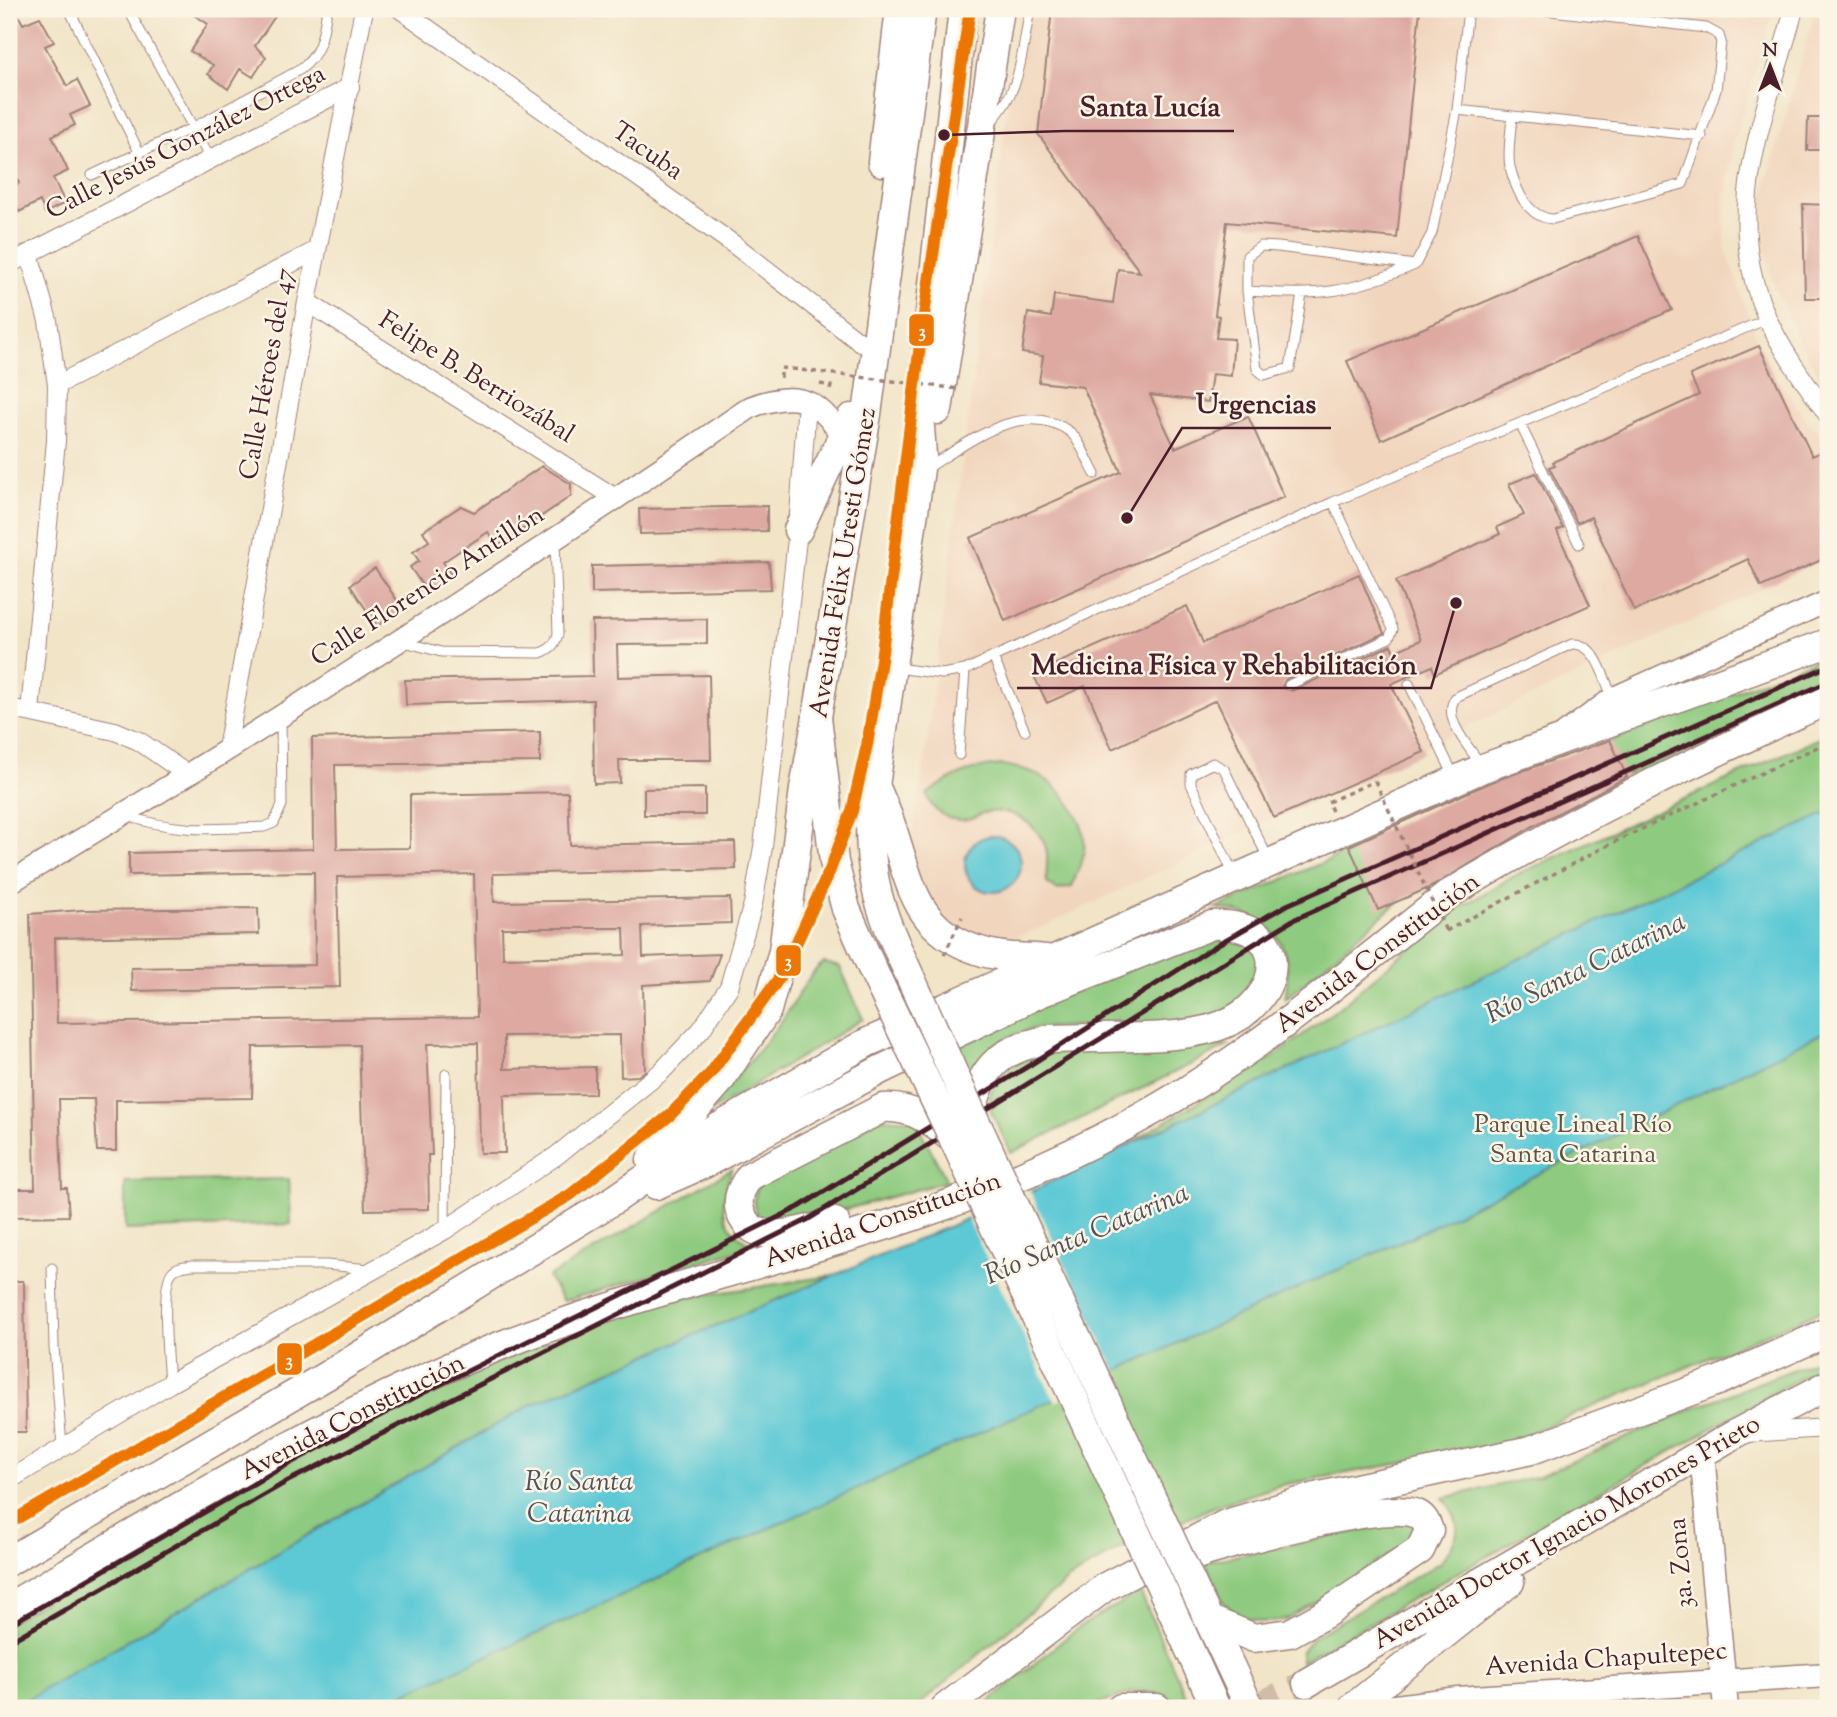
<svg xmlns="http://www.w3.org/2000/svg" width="1837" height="1717" font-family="'Sorts Mill Goudy',serif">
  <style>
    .built { fill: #f1d5bd }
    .green { fill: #8eca7f; stroke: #6c7455; stroke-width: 2 }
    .water { fill: #5dc9d5; stroke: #547480; stroke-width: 2 }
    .pier { fill: #f1e4c7 }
    .building { fill: #dda9a1; fill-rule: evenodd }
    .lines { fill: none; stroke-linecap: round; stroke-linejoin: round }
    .trunk-tunnel { stroke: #d0bda8; stroke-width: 28; stroke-dasharray: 28 14; stroke-linecap: butt }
    .service-casing { stroke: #9e8279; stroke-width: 11 }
    .minor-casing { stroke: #9e8279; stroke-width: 20 }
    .tertiary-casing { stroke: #9e8279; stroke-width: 24 }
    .secondary-casing { stroke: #9e8279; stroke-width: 27 }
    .primary-casing { stroke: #9e8279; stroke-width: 31 }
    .trunk-casing { stroke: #9e8279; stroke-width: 31 }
    .path { stroke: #9e8279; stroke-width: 3.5; stroke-dasharray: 5 5; stroke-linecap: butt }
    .service { stroke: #fff; stroke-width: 9 }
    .minor { stroke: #fff; stroke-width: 18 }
    .tertiary { stroke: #fff; stroke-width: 21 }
    .secondary { stroke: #fff; stroke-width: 24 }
    .primary { stroke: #fff; stroke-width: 28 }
    .trunk { stroke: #fff; stroke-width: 28 }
    .rail { stroke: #4a1f2b; stroke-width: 5 }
    .primary-bridge-casing { stroke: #9e8279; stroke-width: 31; stroke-linecap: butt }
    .trunk-bridge-casing { stroke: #9e8279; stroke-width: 31; stroke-linecap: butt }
    .path-bridge { stroke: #9e8279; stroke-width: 3.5; stroke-dasharray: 5 5; stroke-linecap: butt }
    .primary-bridge { stroke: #fff; stroke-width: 28 }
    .trunk-bridge { stroke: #fff; stroke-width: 28 }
    .metro-1-casing { stroke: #fcf5e5; stroke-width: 18 }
    .metro-1 { stroke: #ed7604; stroke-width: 12 }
    .labels { text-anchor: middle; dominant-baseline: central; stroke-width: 5; stroke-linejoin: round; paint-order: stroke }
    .street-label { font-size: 26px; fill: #4a1f2b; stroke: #fcf5e5 }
    .park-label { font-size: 26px; fill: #5e5244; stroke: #fcf5e5 }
    .water-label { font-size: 28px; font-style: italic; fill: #50525e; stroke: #fcf5e5 }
    .leader { fill: none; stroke: #4a1f2b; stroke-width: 2.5 }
    .callout-dot { fill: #4a1f2b; stroke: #fcf5e5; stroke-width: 2.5 }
    .callout-label { font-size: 28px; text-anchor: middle; font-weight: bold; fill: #4a1f2b; stroke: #fcf5e5; stroke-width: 5; stroke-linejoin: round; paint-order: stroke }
    .line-badge { stroke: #fcf5e5; stroke-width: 2.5 }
    .badge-label { font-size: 19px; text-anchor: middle; font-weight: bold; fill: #fff }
  </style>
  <rect width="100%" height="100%" fill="#fcf5e5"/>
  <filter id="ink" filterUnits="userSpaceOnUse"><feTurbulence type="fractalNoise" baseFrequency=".0143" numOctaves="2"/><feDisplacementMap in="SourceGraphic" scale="14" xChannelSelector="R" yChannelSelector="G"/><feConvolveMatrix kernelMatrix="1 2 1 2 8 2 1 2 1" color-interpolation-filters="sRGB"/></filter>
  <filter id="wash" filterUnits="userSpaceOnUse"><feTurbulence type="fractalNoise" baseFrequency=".00686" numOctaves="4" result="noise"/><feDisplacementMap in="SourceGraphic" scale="28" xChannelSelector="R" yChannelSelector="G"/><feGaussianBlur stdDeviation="1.57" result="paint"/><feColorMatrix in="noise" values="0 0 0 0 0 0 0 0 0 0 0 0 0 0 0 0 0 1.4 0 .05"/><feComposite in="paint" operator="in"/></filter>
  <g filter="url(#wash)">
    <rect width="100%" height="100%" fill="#f1e4c7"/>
    <path class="built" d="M1020,9H1774L1734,142L1725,198V246L1763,359L1812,427L1828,441V557L1038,929L1011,938L981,937L953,927L930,909L909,854L925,758Z
      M1814,15L1828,17V388L1799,341L1774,285L1765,246L1763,196Z"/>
    <path class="green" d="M1828,655V693L1720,740L1573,796L1407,894L1285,999C1295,942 1273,916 1216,908L1607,742Z
      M1828,734V1308L1501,1445L1281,1485L1213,1507L1123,1547L1069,1579L915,1708H9V1622L250,1481L423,1391L643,1304L878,1269L1090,1167L1275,1056L1337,1009L1450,913L1516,875Z
      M1003,765C1012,767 1021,768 1029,771C1059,782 1088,818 1084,851C1082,863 1075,876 1072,887L1057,890L1047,883C1045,870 1050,858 1045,845C1035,821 1009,807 984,813C978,814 974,818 969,819C950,823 931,812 927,794C952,776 972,767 1003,765Z
      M1209,935H1230L1259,952C1258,962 1260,975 1255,983C1218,1047 1095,1018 1034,1029C1006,1034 986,1050 968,1071L953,1042Z
      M824,963L840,967L863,1019L700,1118C728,1087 755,1056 780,1023C792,1008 810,970 824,963Z
      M1230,1045L1011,1153L991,1111L990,1095L996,1079L1009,1067L1033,1056L1061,1050Z
      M881,1118L915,1120L947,1181L790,1225L759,1219C751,1204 753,1197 760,1183Z
      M732,1169C719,1204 718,1225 753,1246L563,1301L548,1277Z
      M289,1179L291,1224L125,1230V1182Z
      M1828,1356V1362L1301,1662V1653L1312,1638L1439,1563C1460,1539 1465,1524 1443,1498L1539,1476L1696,1407Z
      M1407,1521L1415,1527V1538L1287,1620L1262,1622L1240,1617L1224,1603L1205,1562Z
      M1140,1592L1191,1708L1160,1693L1135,1691L1088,1708H981L1079,1627Z"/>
    <path class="water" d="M1828,812V1030L1413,1236L373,1708H12L532,1404L1032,1191Z
      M965 864a28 28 0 1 1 56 0a28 28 0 1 1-56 0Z"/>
    <path class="pier" d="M1029,1189L1117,1374L1055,1402L966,1215Z"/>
    <g id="blocks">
      <path class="building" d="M9,9H15L23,24L40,17L54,42L45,46L67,86L77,80L90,106L70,115L75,125L52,136L68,171L53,178L65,203L45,213L40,201L19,212L9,189L19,183L9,161Z
        M185,9H280L255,46L266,57L253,77L240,69L228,89L208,74L213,65L190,51L208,24Z
        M1052,9H1420L1397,238L1227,222L1215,315L1219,316L1216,338L1234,339L1231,376L1212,374L1208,402L1150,395L1175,448L1248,416L1284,497L1005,621L970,538L1121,472L1083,387L1039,382L1043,356L1022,353L1028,313L1051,317L1054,295L1113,303L1118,269L1140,272L1038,134Z
        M1808,118H1828V150H1807Z
        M1803,204L1828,205V298H1805Z
        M1638,236L1672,310L1381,440L1347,361Z
        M1759,346L1812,456L1828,449V557L1761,587L1748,559L1634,611L1591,517L1577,523L1549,467L1555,465L1553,462L1699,395L1690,375Z
        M542,466L571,484V496L498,546L488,532L443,562L452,576L427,592L410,567L419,561L413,552L429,541L423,531L461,506L474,512Z
        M1536,473L1563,528L1557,531L1590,605L1435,674L1432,666L1391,684L1424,752L1274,818L1216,700L1112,749L1085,686L1047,703L1033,674L1187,606L1203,643L1359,574L1384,633L1286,679L1282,687L1292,691L1391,645L1394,652L1421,640L1396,581L1500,534L1497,527L1524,515L1509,484Z
        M767,506V531L640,534L639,509Z
        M769,562L771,589L592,593V566Z
        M375,568L403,609L377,626L350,585Z
        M707,619V644L617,645L618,677L709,675L711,760H619L620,783L594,784L593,700L406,705L405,680L593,676L592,621Z
        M540,732V762L335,765L337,849L410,848V795L568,792L570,845L735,842L736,869L493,874L494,902L730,898L731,923L642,926L643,957L720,954L710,981L643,985L645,1071L638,1076L621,1077L620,1035L504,1036V1069L595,1067V1094L504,1095L505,1153H480L478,1043L427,1044L432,1155H428L429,1209L365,1210L359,1045L253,1047L252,1098L116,1100V1151H97L94,1099H59L62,1188H67L69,1216L9,1217V1189H35L30,914L82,910L258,908L259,934L55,938L57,1023L477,1017L474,874L337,877L340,987L132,991L131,968L315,965L314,872L129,875V853L313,849L312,738ZM502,928H624L625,955L503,958Z
        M1610,740L1627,777L1533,826L1433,886L1378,910L1349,846L1489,783Z
        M705,788V815H644V789Z
        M9,1281H23L24,1284L26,1432H9Z"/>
    </g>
  </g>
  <g filter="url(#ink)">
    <use href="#blocks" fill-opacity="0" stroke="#9e8279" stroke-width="2"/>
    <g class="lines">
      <path class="trunk-tunnel" d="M1255,1708L1307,1683"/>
      <g class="service-casing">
        <path id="service" d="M69,9L140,154
          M128,9L211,160
          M1457,110L1702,136
          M1512,117C1511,132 1507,153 1510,167C1516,190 1528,218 1553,219L1683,184L1716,90L1721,42L1719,35L1706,28L1533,9
          M990,123C1021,91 1021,57 1029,15
          M92,175L194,127L301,69C322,53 323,33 327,9
          M1261,246L1278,247L1415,265C1345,294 1322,296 1247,291V256Z
          M1415,265L1432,233L1457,110L1468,9
          M1247,291L1257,369L1264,375L1290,368L1302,294
          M1520,424L1579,544
          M926,469C965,445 1023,397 1070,432C1080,440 1088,462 1095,474
          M401,641L441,652L540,653C551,649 555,645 558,634L555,541
          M993,657L1025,731
          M897,668L942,674L965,670
          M1409,684L1455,778
          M1289,685L1389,638L1393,629L1333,502
          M959,755L965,670L1333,502L1767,319
          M1482,766C1470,748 1440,717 1456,697L1572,644C1596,642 1604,678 1612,697
          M126,815C172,833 216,829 264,827L274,823L282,805L281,717
          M1234,875L1191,784V774L1213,763L1224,769L1268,858
          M445,1230L446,1074
          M52,1268L54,1347L62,1446
          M169,1384C168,1363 160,1286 172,1272C177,1266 186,1266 193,1265H326L370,1269"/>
      </g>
      <g class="minor-casing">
        <path id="minor" d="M400,9L736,246L861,343
          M1794,9C1767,114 1718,213 1768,320C1784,354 1807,385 1828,415
          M29,254L48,321L57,385L56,441L30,711
          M9,264L350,87
          M307,302L617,499
          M57,385L317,250
          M9,708L115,731L139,741L188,775
          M227,749L307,302L364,9
          M1746,1433L1828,1428
          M9,1480L169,1384L445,1230L556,1156L661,1072L701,1030L729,987L753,904L763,847L798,530L807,401"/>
      </g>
      <g class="tertiary-casing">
        <path id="tertiary" d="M1565,733L1613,698L1828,601
          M9,883C261,733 508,573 751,407C800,388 824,401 847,447"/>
      </g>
      <g class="secondary-casing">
        <path id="secondary" d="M1702,1454L1726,1708
          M1388,1708L1458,1699L1828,1675"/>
      </g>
      <g class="primary-casing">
        <path id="primary" d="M882,162L900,9
          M938,410L1000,9
          M798,530L851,418
          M899,952C877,903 870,875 870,821L922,455L919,413L963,9
          M871,966L846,909L834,862L817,717L867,414L922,9"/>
      </g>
      <g class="trunk-casing">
        <path id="trunk" d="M873,781C880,797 888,814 893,831C911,885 916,930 977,950C999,958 1024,957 1046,959
          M651,1160L719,1082L767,1010L783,951L804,789L817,717
          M656,1185L704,1164L880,1070L1040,993L1212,925C1295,921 1285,1001 1222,1025C1178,1042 1100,1036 1051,1039C1003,1048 980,1065 972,1114
          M835,1222C808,1229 752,1251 740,1211C736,1197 742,1186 750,1176L883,1108C913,1106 932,1122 954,1140
          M1194,1556C1230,1543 1387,1499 1417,1514C1424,1517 1427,1524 1429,1531L1420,1550L1325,1614L1290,1633L1254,1638L1210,1620
          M9,1561L331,1373L617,1198L719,1127L866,1043L1483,768L1828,643
          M1191,1582L1250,1708
          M1164,1593L1216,1708
          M9,1607C167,1514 326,1415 497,1347C635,1292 783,1262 923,1213C1032,1176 1142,1124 1236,1058C1310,1008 1378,949 1449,894C1571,820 1699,759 1828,700
          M1307,1683L1735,1434L1828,1385
          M945,1708L1105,1587L1226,1524L1316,1497L1531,1450L1718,1381L1828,1332
          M1121,1708H1157
          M1352,1708L1510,1582"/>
      </g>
      <path class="path" d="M781,378V368L792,369
        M820,384L831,386L829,394
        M1332,811L1328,802L1375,781
        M1446,931L1612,843L1828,742"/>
      <use href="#service" class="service"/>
      <use href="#minor" class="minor"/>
      <use href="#tertiary" class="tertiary"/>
      <use href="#secondary" class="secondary"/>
      <use href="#primary" class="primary"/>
      <use href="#trunk" class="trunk"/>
      <path class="rail" d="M9,1625L281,1468L423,1393L799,1207L1030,1065L1220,943L1287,905L1828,666
        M9,1642L288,1481L807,1220L1293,920L1828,682"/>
      <g class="primary-bridge-casing">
        <path id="primary-bridge" d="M899,952L972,1114
          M871,966L954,1140"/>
      </g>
      <g class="trunk-bridge-casing">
        <path id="trunk-bridge" d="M972,1114L1191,1582
          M954,1140L1164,1593"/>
      </g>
      <path class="path-bridge" d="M792,369L960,389
        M1375,781L1446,931
        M944,955L962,917"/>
      <use href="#primary-bridge" class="primary-bridge"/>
      <use href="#trunk-bridge" class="trunk-bridge"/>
      <g class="metro-1-casing">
        <path id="metro-1" d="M9,1523L570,1195L669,1116L710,1074L782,974L830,870L852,811L867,745L881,660L922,328L970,9"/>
      </g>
      <use href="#metro-1" class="metro-1"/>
    </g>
  </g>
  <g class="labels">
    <g class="street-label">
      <text transform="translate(186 143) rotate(-27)">Calle Jesús González Ortega</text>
      <text transform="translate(647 152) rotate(35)">Tacuba</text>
      <text transform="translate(268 374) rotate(-80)">Calle Héroes del 47</text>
      <text transform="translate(476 378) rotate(32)">Felipe B. Berriozábal</text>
      <text transform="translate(844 563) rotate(-81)">Avenida Félix Uresti Gómez</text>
      <text transform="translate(428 587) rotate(-33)">Calle Florencio Antillón</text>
      <text transform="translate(1378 954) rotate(-37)">Avenida Constitución</text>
      <text transform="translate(883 1221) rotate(-19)">Avenida Constitución</text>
      <text transform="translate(353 1418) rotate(-27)">Avenida Constitución</text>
      <text transform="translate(1567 1533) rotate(-30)">Avenida Doctor Ignacio Morones Prieto</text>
      <text transform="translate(1682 1563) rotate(-95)">3a. Zona</text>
      <text transform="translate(1606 1660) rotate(-4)">Avenida Chapultepec</text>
    </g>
    <g class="park-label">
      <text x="1573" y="1125">Parque Lineal Río<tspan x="1573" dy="30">Santa Catarina</tspan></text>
    </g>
    <g class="water-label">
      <text transform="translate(1586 969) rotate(-26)">Río Santa Catarina</text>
      <text transform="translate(1087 1235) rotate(-23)">Río Santa Catarina</text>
      <text x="579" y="1483">Río Santa<tspan x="579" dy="32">Catarina</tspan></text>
    </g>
  </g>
  <path class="leader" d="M944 135L1065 131H1234M1127 518L1182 428H1331M1456 603L1431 688H1017"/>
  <g class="callout-dot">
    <circle cx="944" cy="135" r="7"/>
    <circle cx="1127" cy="518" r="7"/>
    <circle cx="1456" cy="603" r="7"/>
  </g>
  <g class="callout-label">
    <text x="1150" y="116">Santa Lucía</text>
    <text x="1256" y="413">Urgencias</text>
    <text x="1224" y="674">Medicina Física y Rehabilitación</text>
  </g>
  <g class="line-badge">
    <rect x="908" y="313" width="27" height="34" rx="7" fill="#ed7604"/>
    <rect x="775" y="944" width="27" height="33" rx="7" fill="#ed7604"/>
    <rect x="276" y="1342" width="27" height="34" rx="7" fill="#ed7604"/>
  </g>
  <g class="badge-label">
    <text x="922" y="337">3</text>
    <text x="788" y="967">3</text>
    <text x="289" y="1366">3</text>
  </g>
  <rect width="1837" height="1717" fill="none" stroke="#fcf5e5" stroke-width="35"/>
  <g transform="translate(1770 66)" stroke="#fcf5e5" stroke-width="5" paint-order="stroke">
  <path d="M0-5L12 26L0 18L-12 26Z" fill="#4a1f2b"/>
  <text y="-10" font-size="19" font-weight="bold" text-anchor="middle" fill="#4a1f2b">N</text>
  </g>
</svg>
